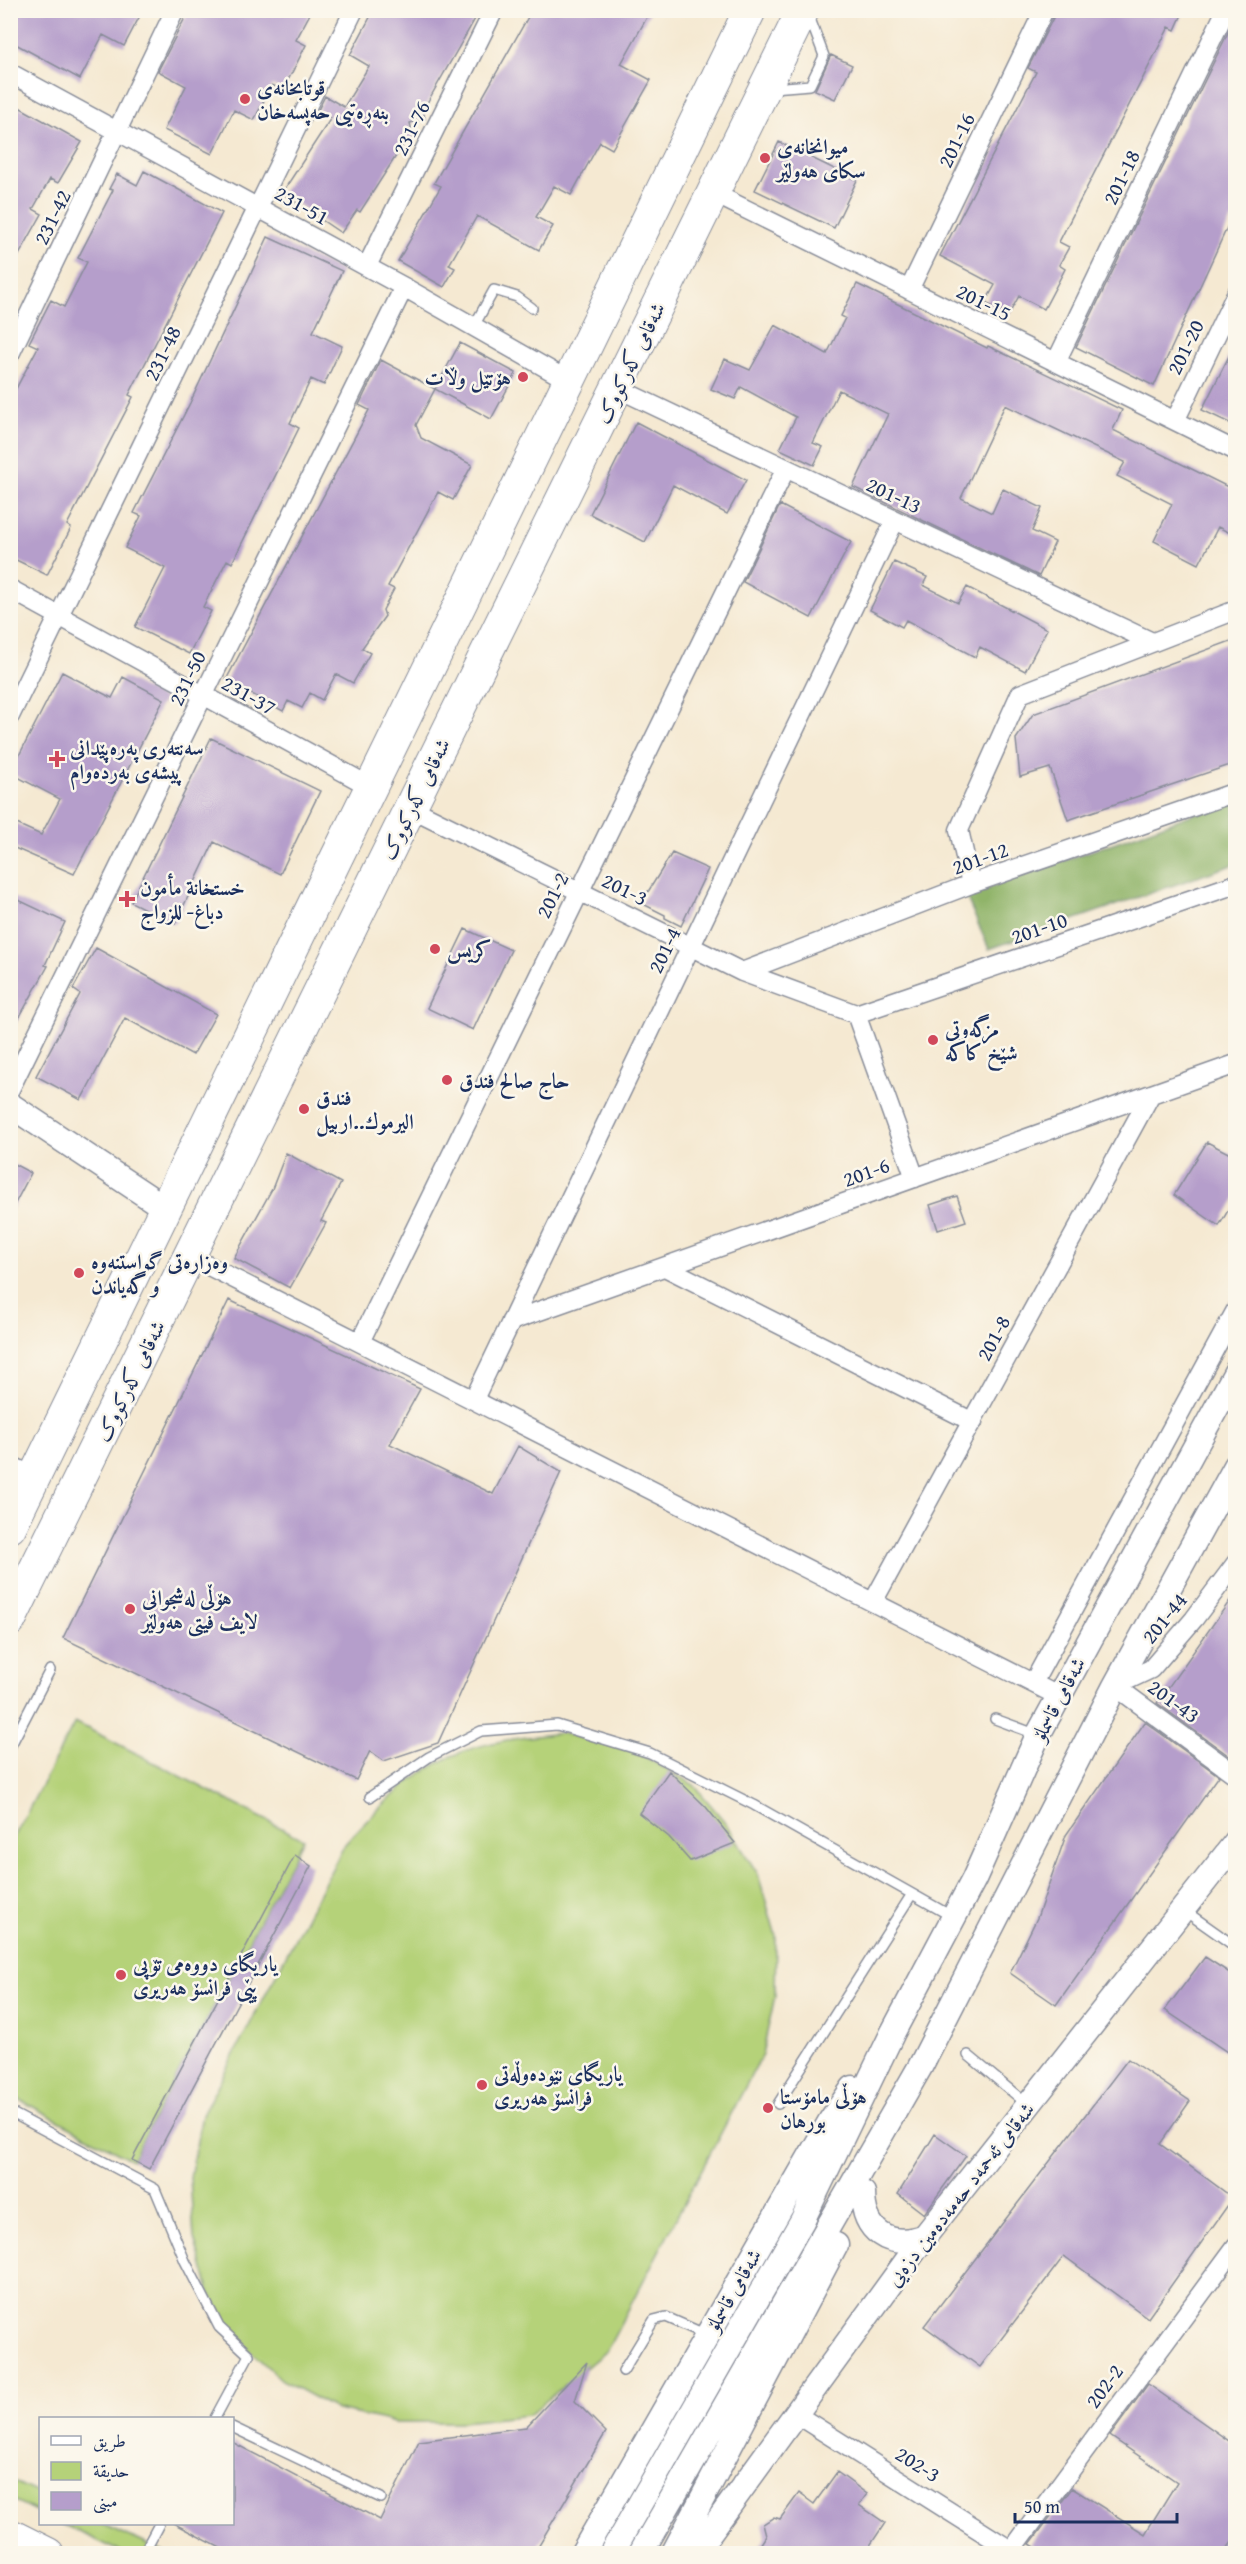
<svg xmlns="http://www.w3.org/2000/svg" width="1246" height="2564" font-family="'Gentium Book Plus',Amiri,serif">
  <style>
    .green { fill: #b5d279; stroke: #68806c; stroke-width: 1.5 }
    .forest { fill: #90b469; stroke: #567264; stroke-width: 1.5 }
    .building { fill: #b59ecb }
    .lines { fill: none; stroke-linecap: round; stroke-linejoin: round }
    .lane-casing { stroke: #888c98; stroke-width: 12 }
    .street-casing { stroke: #888c98; stroke-width: 21 }
    .secondary-casing { stroke: #888c98; stroke-width: 27 }
    .highway-casing { stroke: #888c98; stroke-width: 34 }
    .lane { stroke: #fff; stroke-width: 9 }
    .street { stroke: #fff; stroke-width: 18 }
    .secondary { stroke: #fff; stroke-width: 24 }
    .highway { stroke: #fff; stroke-width: 32 }
    .poi-dot { fill: #d1495b; stroke: #fbf7ec; stroke-width: 2 }
    .labels { text-anchor: middle; dominant-baseline: central; stroke-width: 5; stroke-linejoin: round; paint-order: stroke }
    .poi-label { font-size: 21px; font-weight: bold; fill: #1b2f5e; stroke: #fbf7ec; text-anchor: start }
    .street-label { font-size: 21px; fill: #1b2f5e; stroke: #fbf7ec }
  </style>
  <rect width="100%" height="100%" fill="#fbf7ec"/>
  <filter id="ink" filterUnits="userSpaceOnUse"><feTurbulence type="fractalNoise" baseFrequency=".0167" numOctaves="2"/><feDisplacementMap in="SourceGraphic" scale="12" xChannelSelector="R" yChannelSelector="G"/><feConvolveMatrix kernelMatrix="1 2 1 2 8 2 1 2 1" color-interpolation-filters="sRGB"/></filter>
  <filter id="wash" filterUnits="userSpaceOnUse"><feTurbulence type="fractalNoise" baseFrequency=".008" numOctaves="4" result="noise"/><feDisplacementMap in="SourceGraphic" scale="24" xChannelSelector="R" yChannelSelector="G"/><feGaussianBlur stdDeviation="1.35" result="paint"/><feColorMatrix in="noise" values="0 0 0 0 0 0 0 0 0 0 0 0 0 0 0 0 0 1.4 0 .05"/><feComposite in="paint" operator="in"/></filter>
  <g filter="url(#wash)">
    <rect width="100%" height="100%" fill="#f5e9d2"/>
    <path class="green" d="M75,1722L303,1839L132,2160L11,2095V1843Z
      M561,1733L635,1751L694,1785L724,1821L758,1874L776,1936L775,1996L762,2055L607,2350L529,2415L462,2422H395L337,2410L282,2380L237,2339L210,2293L194,2238L190,2178L202,2115L345,1844C376,1810 410,1775 452,1756C485,1741 525,1737 561,1733Z
      M10,2480L40,2494V2513L11,2499Z
      M62,2524H102L165,2553H124Z"/>
    <path class="forest" d="M1235,799V864L989,949L966,896Z"/>
    <g id="blocks">
      <path class="building" d="M10,10H143L124,46L103,35L80,79L10,41Z
        M189,10H312L296,40L306,45L283,90L272,85L254,120L234,110L212,154L164,130L186,86L158,71Z
        M374,10H480L423,110L425,119L410,123L414,140L405,142L360,212L357,210L341,233L282,193L331,118L318,110L325,96L344,107L369,66L350,55Z
        M532,10H651L621,64L651,80L612,149L600,142L571,195L554,186L536,217L553,226L539,250L477,216L449,265L455,268L444,287L398,261L441,186L434,183Z
        M1057,10H1184L1175,30L1169,27L1059,242L1069,247L1059,265L1065,269L1044,309L1019,296L1009,314L985,303L995,285L940,256L1036,72L1028,68Z
        M1236,16V221L1231,219L1154,386L1076,347Z
        M831,55L852,65L835,99L815,90Z
        M10,102L82,142L58,183L50,179L33,209L42,214L10,271Z
        M779,142L857,180L834,228L755,190Z
        M144,171L222,213L129,395L133,397L67,525L71,528L47,575L10,557V400L38,347L29,343L51,300L64,307L87,262L78,258L113,190L109,189L117,174L137,185Z
        M268,237L342,271L313,332L342,346L324,385L311,379L290,423L299,428L232,563L227,560L203,607L211,611L189,654L135,627L165,568L125,548L141,516L134,513L190,403Z
        M857,284L987,348L988,346L1122,410L1113,430L1236,491V536L1218,527L1199,564L1154,541L1172,504L1117,476L1125,462L1005,405L961,498L992,513L1003,489L1042,508L1032,531L1055,542L1039,576L853,487L888,414L839,390L813,443L823,447L814,465L780,449L796,417L741,387L735,399L711,389L725,359L750,370L775,325L827,354L845,318L841,316Z
        M1236,342V426L1202,410Z
        M460,343L516,373L491,419L435,389Z
        M381,360L435,389L416,425L421,438L472,465L453,500L438,492L388,586L394,589L383,610L385,616L362,648L370,653L353,683L336,674L322,700L310,693L302,708L288,701L283,711L226,680L369,410L359,405Z
        M636,422L746,480L727,514L673,485L645,542L590,514Z
        M780,505L851,542L811,618L743,582Z
        M894,562L927,577L923,585L958,603L967,587L1047,629L1025,671L980,647L975,657L906,620L902,627L870,610Z
        M1236,639V763L1068,820L1050,768L1020,777L1016,739L1033,714Z
        M62,672L112,698L123,677L164,699L74,874L10,846V821L41,835L60,799L10,773Z
        M211,738L320,791L280,874L214,842L175,924L131,902Z
        M672,853L708,869L681,926L665,918V915L641,903Z
        M10,896L65,922L45,965L48,966L10,1034Z
        M465,929L511,950L473,1030L427,1008Z
        M96,948L216,1014L193,1055L125,1018L81,1100L36,1076L80,994L73,989Z
        M1207,1142L1236,1157V1197L1219,1226L1174,1195Z
        M286,1153L341,1183L321,1221L326,1223L290,1288L234,1258L272,1189Z
        M10,1162L31,1173L10,1213Z
        M957,1196L966,1221L938,1230L930,1205Z
        M229,1300L420,1389L390,1444L493,1494L518,1446L561,1472L438,1743L384,1761L370,1751L356,1780L63,1638Z
        M1236,1592V1753L1232,1758L1157,1703Z
        M1145,1722L1219,1776L1056,2005L1010,1973L1037,1918L1066,1835Z
        M669,1771L706,1807L735,1843L690,1861L669,1837L639,1813Z
        M295,1855L311,1866L149,2169L132,2160Z
        M1205,1957L1236,1977V2058L1165,2010Z
        M1128,2059L1190,2101L1160,2144L1233,2198L1148,2318L1064,2256L980,2367L924,2326Z
        M935,2134L966,2156L924,2214L898,2194Z
        M587,2362L575,2401L606,2432L534,2553H230L173,2523H232V2442L380,2520L419,2441L526,2427Z
        M1148,2384L1236,2446V2537L1224,2553H1045L1030,2544L1072,2488L1145,2534L1177,2482L1110,2436Z
        M837,2472L867,2494L859,2505L885,2523L865,2553H755L766,2536L763,2524L774,2517L780,2519L799,2493L814,2504Z"/>
    </g>
  </g>
  <g filter="url(#ink)">
    <use href="#blocks" fill-opacity="0" stroke="#888c98" stroke-width="1.5"/>
    <g class="lines">
      <g class="lane-casing">
        <path id="lane" d="M773,88L810,85L824,56L809,16
          M474,326L494,290L517,297L532,308
          M995,1719L1038,1735
          M10,1747L50,1670
          M370,1797L429,1757L481,1731L557,1725L650,1753L754,1805L953,1917
          M1185,1911L1236,1947
          M968,2055L1027,2104
          M778,2104L912,1894
          M10,2112L155,2189L185,2261L219,2327L249,2355L215,2418
          M623,2371L654,2320L666,2317L707,2335
          M232,2427L381,2498
          M143,2554L159,2524"/>
      </g>
      <g class="street-casing">
        <path id="street" d="M10,73L404,287L569,381
          M713,193L1236,451
          M367,266L494,10
          M909,290L1044,10
          M10,354L175,10
          M1056,362L1226,10
          M617,388L1152,642
          M1175,421L1236,294
          M10,589L371,787
          M10,716L354,10
          M411,808L742,972L856,1014
          M971,884L959,830L1020,694L1236,610
          M742,972L971,884L1236,792
          M856,1014L1236,884
          M856,1014L915,1178
          M10,1089L404,287
          M191,1257L1058,1696
          M665,1267L973,1422
          M511,1321L1236,1064
          M360,1342L786,468
          M474,1399L895,520
          M10,1465L35,1477
          M1236,1563L1194,1619L1151,1669L1115,1686L1236,1775
          M873,1602L1151,1094
          M1033,1683L1236,1310
          M794,2413L1017,2554
          M1009,2554L1236,2246"/>
      </g>
      <g class="secondary-casing">
        <path id="secondary" d="M10,1105L165,1208
          M863,2193C863,2231 889,2250 925,2236
          M582,2554L831,2120L853,2088
          M611,2554L802,2221L893,2032L974,1879L1038,1735L1236,1372
          M640,2554L920,2067L1115,1686L1236,1466
          M673,2554L836,2245
          M694,2554L925,2236L1236,1842"/>
      </g>
      <g class="highway-casing">
        <path id="highway" d="M10,1527L750,10
          M10,1620L803,10
          M10,2535L48,2554"/>
      </g>
      <use href="#lane" class="lane"/>
      <use href="#street" class="street"/>
      <use href="#secondary" class="secondary"/>
      <use href="#highway" class="highway"/>
    </g>
  </g>
  <g class="poi-dot">
    <circle cx="245" cy="99" r="6"/>
    <circle cx="765" cy="158" r="6"/>
    <circle cx="523" cy="377" r="6"/>
    <path d="M54 750h6v6h6v6h-6v6h-6v-6h-6v-6h6z"/>
    <path d="M124 890h6v6h6v6h-6v6h-6v-6h-6v-6h6z"/>
    <circle cx="435" cy="949" r="6"/>
    <circle cx="933" cy="1040" r="6"/>
    <circle cx="447" cy="1080" r="6"/>
    <circle cx="304" cy="1109" r="6"/>
    <circle cx="79" cy="1273" r="6"/>
    <circle cx="130" cy="1609" r="6"/>
    <circle cx="121" cy="1975" r="6"/>
    <circle cx="482" cy="2085" r="6"/>
    <circle cx="768" cy="2108" r="6"/>
  </g>
  <g class="labels">
    <g class="poi-label">
      <text x="257" y="87">قوتابخانەی<tspan x="257" dy="24">بنەڕەتیی حەپسەخان</tspan></text>
      <text x="777" y="146">میوانخانەی<tspan x="777" dy="24">سکای هەولێر</tspan></text>
      <text x="511" y="377" text-anchor="end">هۆتێل وڵات</text>
      <text x="70" y="747">سەنتەری پەرەپێدانی<tspan x="70" dy="24">پیشەی بەردەوام</tspan></text>
      <text x="140" y="887">خستخانة مأمون<tspan x="140" dy="24">دباغ- للزواج</tspan></text>
      <text x="447" y="949">كريس</text>
      <text x="945" y="1028">مزگه‌وتی<tspan x="945" dy="24">شێخ كاكه</tspan></text>
      <text x="459" y="1080">حاج صالح فندق</text>
      <text x="316" y="1097">فندق<tspan x="316" dy="24">اليرموك..اربيل</tspan></text>
      <text x="91" y="1261">وەزارەتی گواستنەوە<tspan x="91" dy="24">و گەیاندن</tspan></text>
      <text x="142" y="1597">هۆڵی لەشجوانی<tspan x="142" dy="24">لایف فیتی هەولێر</tspan></text>
      <text x="133" y="1963">یاریگای دووەمی تۆپی<tspan x="133" dy="24">پێی فرانسۆ هەریری</tspan></text>
      <text x="494" y="2073">یاریگای نێودەوڵەتی<tspan x="494" dy="24">فرانسۆ هەریری</tspan></text>
      <text x="780" y="2096">هۆڵی مامۆستا<tspan x="780" dy="24">بورهان</tspan></text>
    </g>
    <g class="street-label">
      <text transform="translate(411 128) rotate(-64)">231-76</text>
      <text transform="translate(956 140) rotate(-64)">201-16</text>
      <text transform="translate(1121 177) rotate(-64)">201-18</text>
      <text transform="translate(302 205) rotate(29)">231-51</text>
      <text transform="translate(52 217) rotate(-64)">231-42</text>
      <text transform="translate(984 302) rotate(26)">201-15</text>
      <text transform="translate(1185 347) rotate(-64)">201-20</text>
      <text transform="translate(162 353) rotate(-64)">231-48</text>
      <text transform="translate(630 363) rotate(-64)">شەقامی کەرکووک</text>
      <text transform="translate(894 495) rotate(25)">201-13</text>
      <text transform="translate(187 678) rotate(-64)">231-50</text>
      <text transform="translate(249 695) rotate(29)">231-37</text>
      <text transform="translate(415 799) rotate(-64)">شەقامی کەرکووک</text>
      <text transform="translate(980 858) rotate(-20)">201-12</text>
      <text transform="translate(625 889) rotate(26)">201-3</text>
      <text transform="translate(552 895) rotate(-64)">201-2</text>
      <text transform="translate(1039 928) rotate(-19)">201-10</text>
      <text transform="translate(664 950) rotate(-64)">201-4</text>
      <text transform="translate(866 1172) rotate(-20)">201-6</text>
      <text transform="translate(993 1338) rotate(-62)">201-8</text>
      <text transform="translate(130 1381) rotate(-64)">شەقامی کەرکووک</text>
      <text transform="translate(1164 1618) rotate(-51)">201-44</text>
      <text transform="translate(1058 1699) rotate(-62)">شەقامی قاسملۆ</text>
      <text transform="translate(1174 1701) rotate(36)">201-43</text>
      <text transform="translate(960 2194) rotate(-52)">شەقامی ئەحمەد حەمەدەمین دزەیی</text>
      <text transform="translate(733 2290) rotate(-60)">شەقامی قاسملۆ</text>
      <text transform="translate(1104 2386) rotate(-54)">202-2</text>
      <text transform="translate(918 2464) rotate(32)">202-3</text>
    </g>
  </g>
  <rect width="1246" height="2564" fill="none" stroke="#fbf7ec" stroke-width="36"/>
  <rect x="39" y="2417" width="195" height="108" fill="#fbf7ec" stroke="#a1a7b3" stroke-width="1.5"/>
  <rect x="51" y="2436" width="30" height="9" fill="#ffffff" stroke="#a1a7b3" stroke-width="1.5"/>
  <text x="93" y="2447" font-size="18" fill="#1b2f5e">طريق</text>
  <rect x="51" y="2462" width="30" height="18" fill="#b5d279" stroke="#a1a7b3" stroke-width="1.5"/>
  <text x="93" y="2477" font-size="18" fill="#1b2f5e">حديقة</text>
  <rect x="51" y="2492" width="30" height="18" fill="#b59ecb" stroke="#a1a7b3" stroke-width="1.5"/>
  <text x="93" y="2507" font-size="18" fill="#1b2f5e">مبنى</text>
  <path d="M1015 2513v9h162v-9" fill="none" stroke="#1b2f5e" stroke-width="3"/>
  <text x="1024" y="2513" font-size="18" fill="#1b2f5e" stroke="#fbf7ec" stroke-width="4.5" paint-order="stroke">50 m</text>
</svg>
